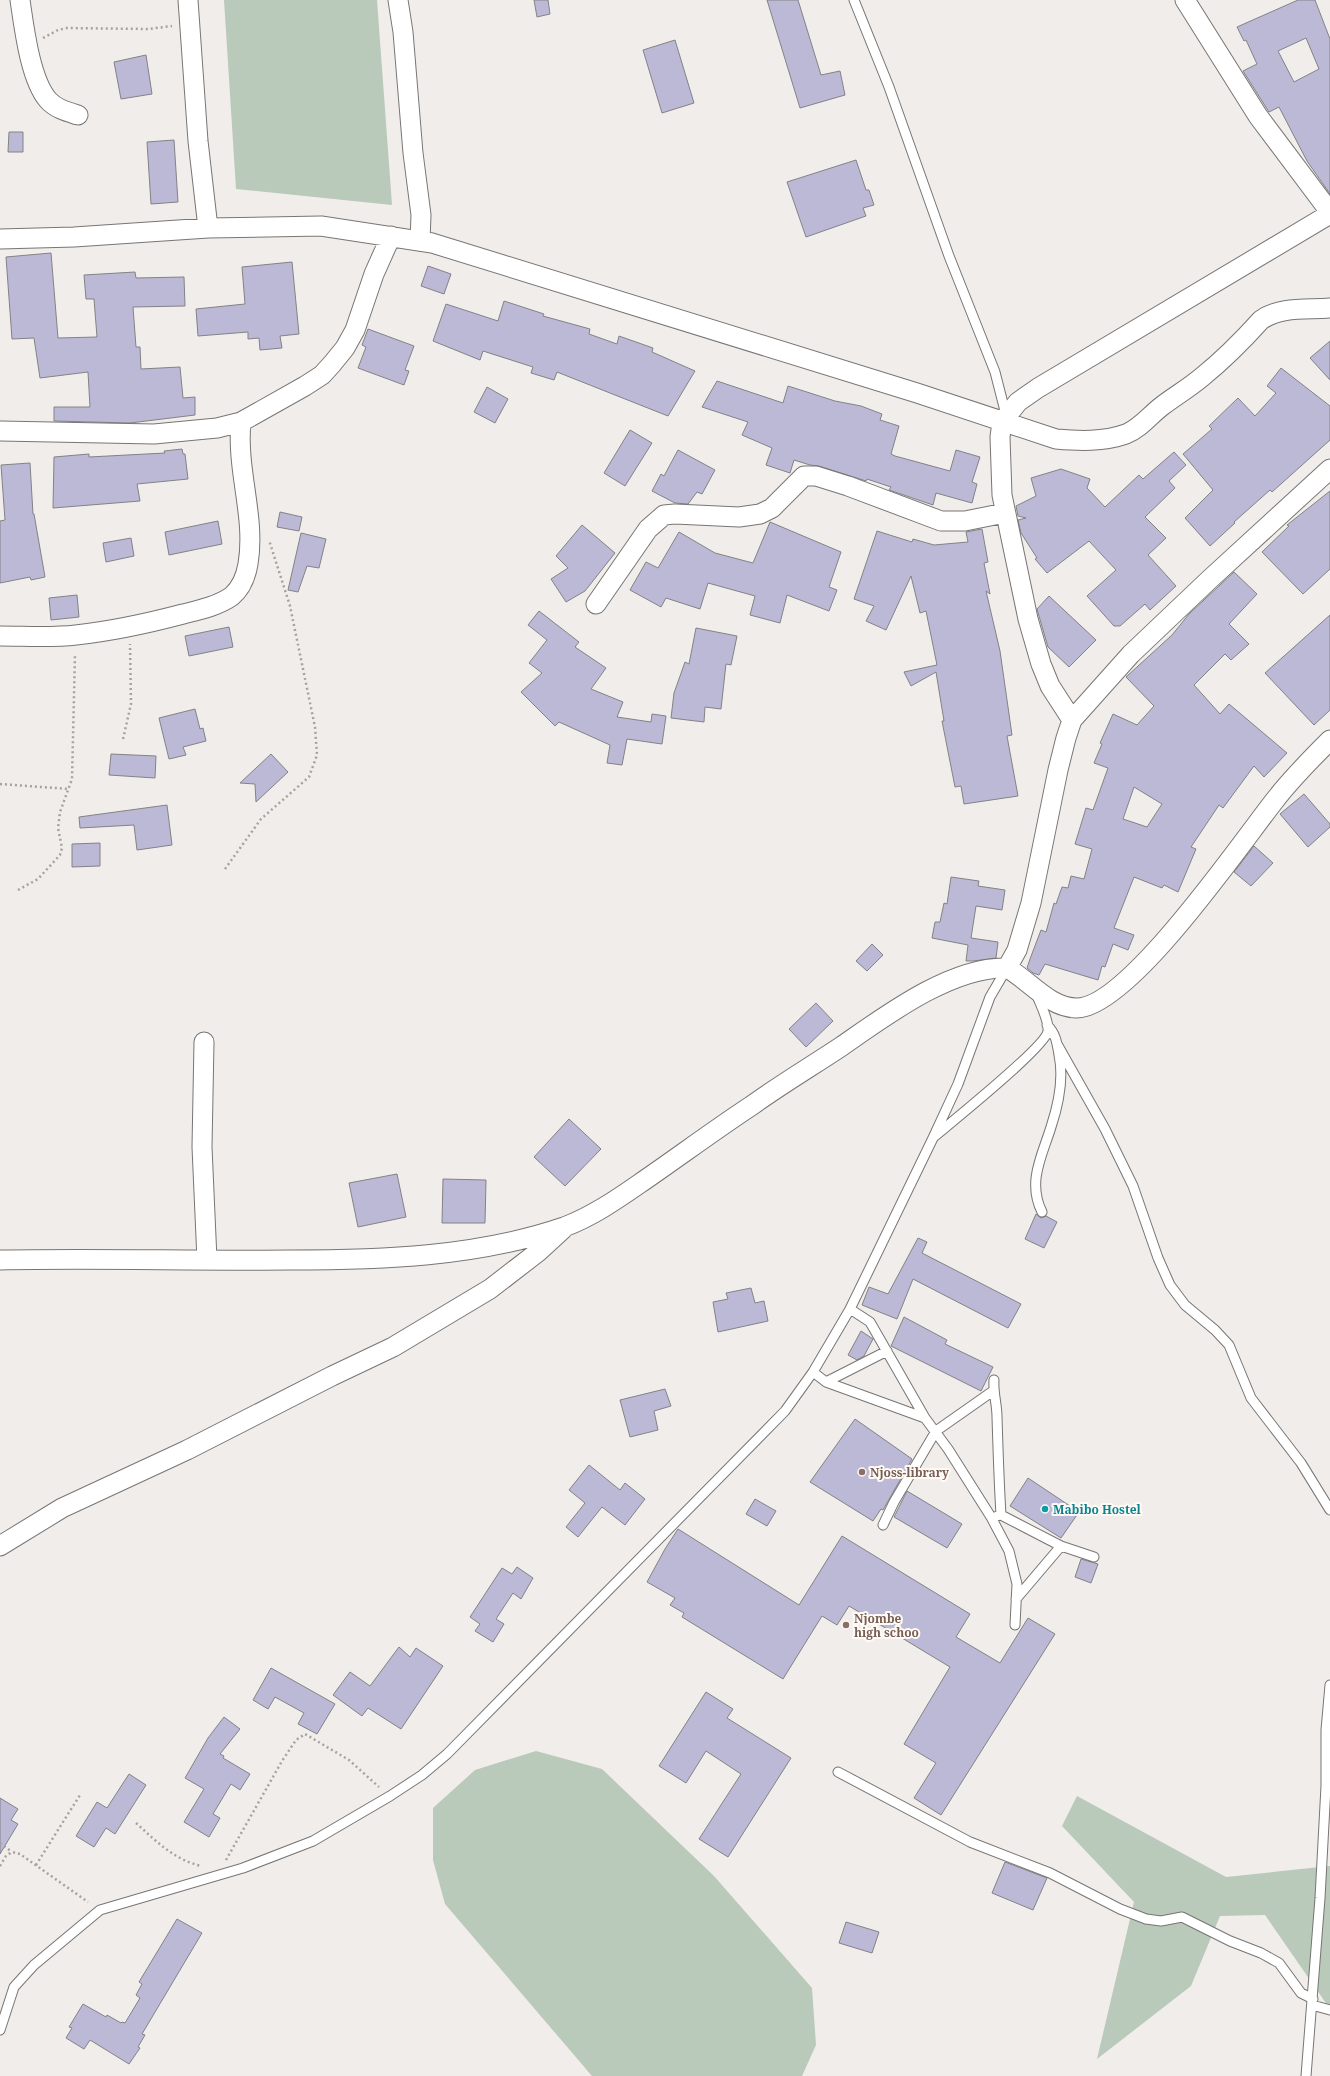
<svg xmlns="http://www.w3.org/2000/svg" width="1330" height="2076" font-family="'Noto Serif',serif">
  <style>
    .green { fill: #b9c9ba }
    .building { fill: #bbb9d6; stroke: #838286; fill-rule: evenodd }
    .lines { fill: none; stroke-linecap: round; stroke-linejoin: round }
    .lane-casing { stroke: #787573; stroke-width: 11 }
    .street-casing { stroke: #787573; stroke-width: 21 }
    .path { stroke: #a5a29f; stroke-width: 2.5; stroke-dasharray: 2 3; stroke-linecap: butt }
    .lane { stroke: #fff; stroke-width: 9 }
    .street { stroke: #fff; stroke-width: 19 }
    .education-dot { fill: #8d6e63; stroke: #fefbf7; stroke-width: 1.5 }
    .culture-dot { fill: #0f9aa8; stroke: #fefbf7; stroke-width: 1.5 }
    .labels { text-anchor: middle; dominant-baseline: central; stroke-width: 4; stroke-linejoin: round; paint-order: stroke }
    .education-label { font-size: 12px; font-weight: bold; fill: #785e54; stroke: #fefbf7; text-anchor: start }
    .culture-label { font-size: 12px; font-weight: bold; fill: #0d838f; stroke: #fefbf7; text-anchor: start }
  </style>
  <rect width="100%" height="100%" fill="#f1edea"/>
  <path class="green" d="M224,0H377L392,205L236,189Z
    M536,1751L602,1769L714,1876L812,1988L816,2045L802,2076H592L445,1904L433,1860V1808L475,1770Z
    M1077,1796L1226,1877L1330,1866V2009L1265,1915L1220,1916L1191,1986L1097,2059L1134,1902L1062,1826Z"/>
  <path class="building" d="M534,0H548L550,14L537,17Z
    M767,0H798L821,75L840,71L845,95L800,108Z
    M1298,0H1315L1330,39V194L1307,161L1279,107L1269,112L1243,71L1257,64L1246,40L1244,41L1237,27ZM1306,38L1319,69L1294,82L1278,51Z
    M675,40L694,103L662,113L643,50Z
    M146,55L152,94L121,99L114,62Z
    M9,132H23V152H8Z
    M174,140L178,202L151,204L147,142Z
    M856,160L866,190H869L874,205L863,208L866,216L806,237L787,182Z
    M51,253L58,338L97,337L94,299H86L84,275L135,272L136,278L184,277L185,306L133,307L136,347H140L141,369L180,367L183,398L195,397V415L130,423L54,421V407H90L88,372L40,378L34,338L12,339L6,257Z
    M292,262L299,334L280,336L282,348L260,350L259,338L248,339V332L198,336L196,309L245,304L242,267Z
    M428,266L451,274L444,294L421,286Z
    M504,301L544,314L543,316L590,329L589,334L617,344L619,336L653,348L652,352L695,371L668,416L557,372L554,380L531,373L533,367L483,351L480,360L433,341L446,304L498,321Z
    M368,329L414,346L405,370L409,371L404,385L358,368L366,347L362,345Z
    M1330,341V380L1310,358Z
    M1281,368L1330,406V440L1272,492L1270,490L1234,522L1235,523L1210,546L1185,518L1213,490L1183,454L1212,429L1209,426L1238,398L1255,416L1276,393L1267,386Z
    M717,381L783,403L788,386L835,401L861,406L882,414L880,420L899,426L891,454L895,456L950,471L956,450L980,457L972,482L977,484L972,503L936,493L933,505L889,490L891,487L867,479L866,481L819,466L810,465L794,460L790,473L766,465L772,448L742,435L748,422L702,407Z
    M487,387L508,399L495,423L474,412Z
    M630,430L652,443L625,486L604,473Z
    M182,449L183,454H185L188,479L137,484L140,501L53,508L54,457L89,454V457L165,453L164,451Z
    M678,450L715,470L702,494L697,492L688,504L675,503L652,491L661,474L664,476Z
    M1174,452L1186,465L1169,481L1175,488L1145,517L1166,538L1148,555L1176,586L1150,610L1145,604L1120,626H1114L1087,596L1116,570L1089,541L1047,573L1035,559L1037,558L1021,533L1018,520L1026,518L1018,516L1016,506L1036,496L1031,478L1061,469L1090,479L1087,488L1105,507L1139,475L1143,479Z
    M30,463L33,514H34L45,577L31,580L30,577L0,583V521L5,520L1,465Z
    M1330,491V569L1303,594L1262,552L1289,526L1287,525Z
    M280,512L302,517L299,531L277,527Z
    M218,521L222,544L169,555L165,532Z
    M770,522L841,552L829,587L837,590L829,611L787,595L780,623L750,615L755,596L708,583L700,609L666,598L661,607L630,590L646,562L658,568L679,532L715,553L753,563Z
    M582,525L615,553L585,591L566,602L551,579L568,568L556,556Z
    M982,529L988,562L984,563L990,594L986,591L1000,651L1012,735L1007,736L1018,796L964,804L961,786L955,787L942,721H944L936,672L911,686L904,672L937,665L926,611L920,613L911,576L886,630L866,621L874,606L854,599L877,531L912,542L913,539L934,545L968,542L966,532Z
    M301,533L326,539L319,568L307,566L298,592L288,590Z
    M131,538L134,556L106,562L103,543Z
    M1234,572L1257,594L1229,624L1249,644L1231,660L1225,654L1194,685L1220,714L1229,704L1287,753L1264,777L1254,766L1223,808L1219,805L1191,847L1196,849L1178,892L1164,885L1162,888L1134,877L1114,928L1134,935L1128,950L1113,944L1105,967L1102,966L1098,980L1045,964L1039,975L1033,973L1027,968L1030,959L1041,930L1046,932L1054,903L1056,904L1062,887L1068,888L1071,876L1084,879L1092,849L1075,844L1086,808L1093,810L1108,768L1094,763L1102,744L1100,743L1113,714L1137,725L1154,706L1126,677L1172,635L1189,614ZM1134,787L1162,804L1147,827L1123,819Z
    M77,595L79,617L51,620L49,598Z
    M1049,596L1096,640L1069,667L1048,647L1039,616L1037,609Z
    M539,611L579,642L575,647L606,668L591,689L623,702L617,717L651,722L652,714L666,716L662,744L627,739L622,765L607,763L610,745L559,722L555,726L521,692L542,673L529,663L547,640L528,625Z
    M1330,615V710L1314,725L1265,673Z
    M229,627L233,647L189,656L185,636Z
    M696,628L737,636L731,665L726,664L721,709L705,707L704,722L671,718L674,693L685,662L689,664Z
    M195,709L200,729L203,728L206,741L183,747L186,755L169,759L159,718Z
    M111,754L156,756L155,778L109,775Z
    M271,754L288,772L256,802L255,784L240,783Z
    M1304,794L1330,824V827L1308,847L1280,814Z
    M167,805L172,845L137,850L134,825L80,828L79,817Z
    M100,843V866L72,867V844Z
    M1254,846L1273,863L1251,886L1234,872Z
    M951,877L979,881L978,886L1005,890L1002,910L976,906L971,938L998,942L996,958L973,961H966L968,945L932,938L935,922H940L944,903L947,904Z
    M872,944L883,955L867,971L856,961Z
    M816,1003L833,1021L806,1047L789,1029Z
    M569,1119L601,1149L565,1186L534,1157Z
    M397,1174L406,1217L358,1227L349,1183Z
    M443,1179L486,1180L485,1223H442Z
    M1036,1214L1041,1218L1046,1216L1057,1222L1044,1248L1025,1239Z
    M918,1238L927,1242L922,1253L1021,1304L1008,1328L913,1279L897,1319L862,1305L869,1287L888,1294Z
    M751,1288L755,1303L764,1301L768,1321L718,1332L713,1302L728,1299L726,1293Z
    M904,1317L947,1340L945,1344L993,1367L981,1391L891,1346Z
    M861,1331L873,1339L864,1356L857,1360L848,1355Z
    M665,1389L671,1406L654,1411L658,1430L630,1437L620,1400Z
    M855,1419L912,1459L883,1510L881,1509L873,1521L810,1482Z
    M589,1465L620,1490L625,1483L645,1499L625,1525L602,1507L578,1537L566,1527L585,1503L569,1490Z
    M1028,1478L1079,1512L1061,1538L1010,1506Z
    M907,1491L962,1524L947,1548L894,1517Z
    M755,1499L776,1511L767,1526L746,1514Z
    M678,1529L799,1605L842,1536L970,1614L956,1637L1000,1663L1028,1618L1055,1634L941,1815L914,1798L936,1763L904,1744L950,1667L849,1606L837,1625L822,1616L783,1679L682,1617L684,1613L670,1605L675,1598L647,1582L665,1549Z
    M1081,1559L1098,1564L1091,1583L1075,1577Z
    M517,1567L533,1578L521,1599L513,1593L496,1619L504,1624L493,1642L475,1631L480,1624L470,1617L502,1568L512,1574Z
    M399,1647L410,1657L416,1648L443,1666L401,1729L368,1708L362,1716L333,1695L350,1672L370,1686Z
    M271,1668L335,1704L317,1734L298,1724L304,1713L275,1697L268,1709L253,1700Z
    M706,1692L733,1709L727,1718L791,1758L728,1857L699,1839L741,1774L706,1751L686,1783L659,1766Z
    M224,1717L240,1729L220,1754L224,1756L223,1758L250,1774L240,1790L231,1784L213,1814L220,1818L209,1837L184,1822L204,1789L185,1778L208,1738Z
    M129,1774L146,1785L115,1834L106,1828L94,1847L76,1836L97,1802L107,1808Z
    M0,1798L18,1809L11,1820L18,1824L0,1854Z
    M1005,1862L1047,1878L1033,1910L992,1893Z
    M177,1919L202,1933L142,2034L145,2035L138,2047L140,2048L129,2064L90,2040L84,2049L66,2038L72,2028L69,2027L83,2004L106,2017L107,2015L121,2023L122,2022L125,2023L140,1998L136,1995L142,1984L139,1982Z
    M846,1922L879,1932L872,1953L839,1943Z"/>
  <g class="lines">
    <g class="lane-casing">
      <path id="lane" d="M854,0L889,87L949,256L995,372L1006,415
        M1057,1044L1105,1129L1133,1186L1158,1258L1170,1285L1185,1305L1215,1330L1229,1345L1251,1398L1301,1463L1330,1510
        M935,1136C953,1121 1046,1046 1048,1031C1049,1020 1040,1004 1036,993
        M1042,1212C1027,1182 1042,1156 1051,1127C1059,1103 1064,1079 1059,1055C1057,1043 1056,1034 1047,1025
        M850,1309L870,1322L925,1418L948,1449L991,1517L1009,1551L1017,1584L1015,1625
        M813,1372L826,1382L925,1418
        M994,1380C993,1393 997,1404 997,1417C998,1450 999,1482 1001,1515
        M826,1382L887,1351
        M997,1516L1001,1515L1061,1546L1094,1557
        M883,1525L894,1502L936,1431L993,1391
        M1016,1599L1061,1546
        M838,1772L970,1842L1050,1873L1120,1909L1146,1919L1161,1921L1182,1917L1230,1941L1261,1953L1279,1963L1301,1993L1313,1999
        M1312,2005L1330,2010
        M0,2030L14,1987L34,1965L100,1910L243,1868L313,1841L390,1796L422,1775L447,1754L785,1411L813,1372L850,1309L933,1138L958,1084L990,997L1007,968
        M1306,2076L1320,1898L1326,1786V1730L1330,1685"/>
    </g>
    <g class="street-casing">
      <path id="street" d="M20,0C24,27 30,79 48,100C56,109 68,112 78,115
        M188,0L198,141L208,228
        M398,0L403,32L413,153L421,215L420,241
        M1185,0L1258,116L1330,212
        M0,239L74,237L208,228L321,226L432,243L917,393L1056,439C1079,441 1103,442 1126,434C1141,428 1150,415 1162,406C1175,396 1189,388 1202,377C1223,360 1243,340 1261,320C1281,306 1307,310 1330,308
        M0,431L154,434L217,428L241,422L305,386L322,375L332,364L345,348L355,330L374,274L391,236
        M596,604L648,529L664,515L675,514L739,517L760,514L772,508L804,476H816L848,486L941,521H965L1005,513
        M0,636C25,636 51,638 76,635C112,631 149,623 183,614C199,610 218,606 232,596C241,588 246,576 248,564C256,517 236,470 241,422
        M1072,720L1050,686L1041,664L1028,619L1002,495L1000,437L1002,422L1018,402L1038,388L1330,214
        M1007,968L1017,950L1031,903L1058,770L1066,738L1072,720L1131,654L1210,579L1330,469
        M204,1042L202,1147L207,1260
        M0,1260C96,1258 193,1261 289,1260C381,1260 476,1257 564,1227C591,1217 616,1200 639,1184C677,1158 713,1131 751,1106C780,1085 812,1066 842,1046C885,1016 952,966 1007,968C1029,980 1049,1008 1077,1008C1129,1007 1241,843 1275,800C1291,779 1311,759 1330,740
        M0,1546L62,1508L187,1450L332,1376L393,1347L490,1289L538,1252L563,1229"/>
    </g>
    <path class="path" d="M43,38L58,30L67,28L148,29L172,26
      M123,739L131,704L130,644
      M0,784L69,789
      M225,869L261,819L309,777L317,755L315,727L290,606L269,540
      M18,890L38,879L60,855L62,848L58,828L60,812L72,779L75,654
      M136,1823C156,1841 173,1859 201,1866
      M0,1843L12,1852
      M226,1860L282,1761L296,1740L305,1734L349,1760L379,1787
      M36,1865L80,1795
      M0,1866L6,1856L12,1852L20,1854L88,1902"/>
    <use href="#lane" class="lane"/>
    <use href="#street" class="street"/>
  </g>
  <g class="education-dot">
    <circle cx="862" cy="1472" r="4"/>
    <circle cx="846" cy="1625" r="4"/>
  </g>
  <circle class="culture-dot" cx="1045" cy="1509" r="4"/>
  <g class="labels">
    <g class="education-label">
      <text x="870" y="1472">Njoss-library</text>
      <text x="854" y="1618">Njombe<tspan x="854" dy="14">high schoo</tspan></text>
    </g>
    <g class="culture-label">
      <text x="1053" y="1509">Mabibo Hostel</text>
    </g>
  </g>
</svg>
